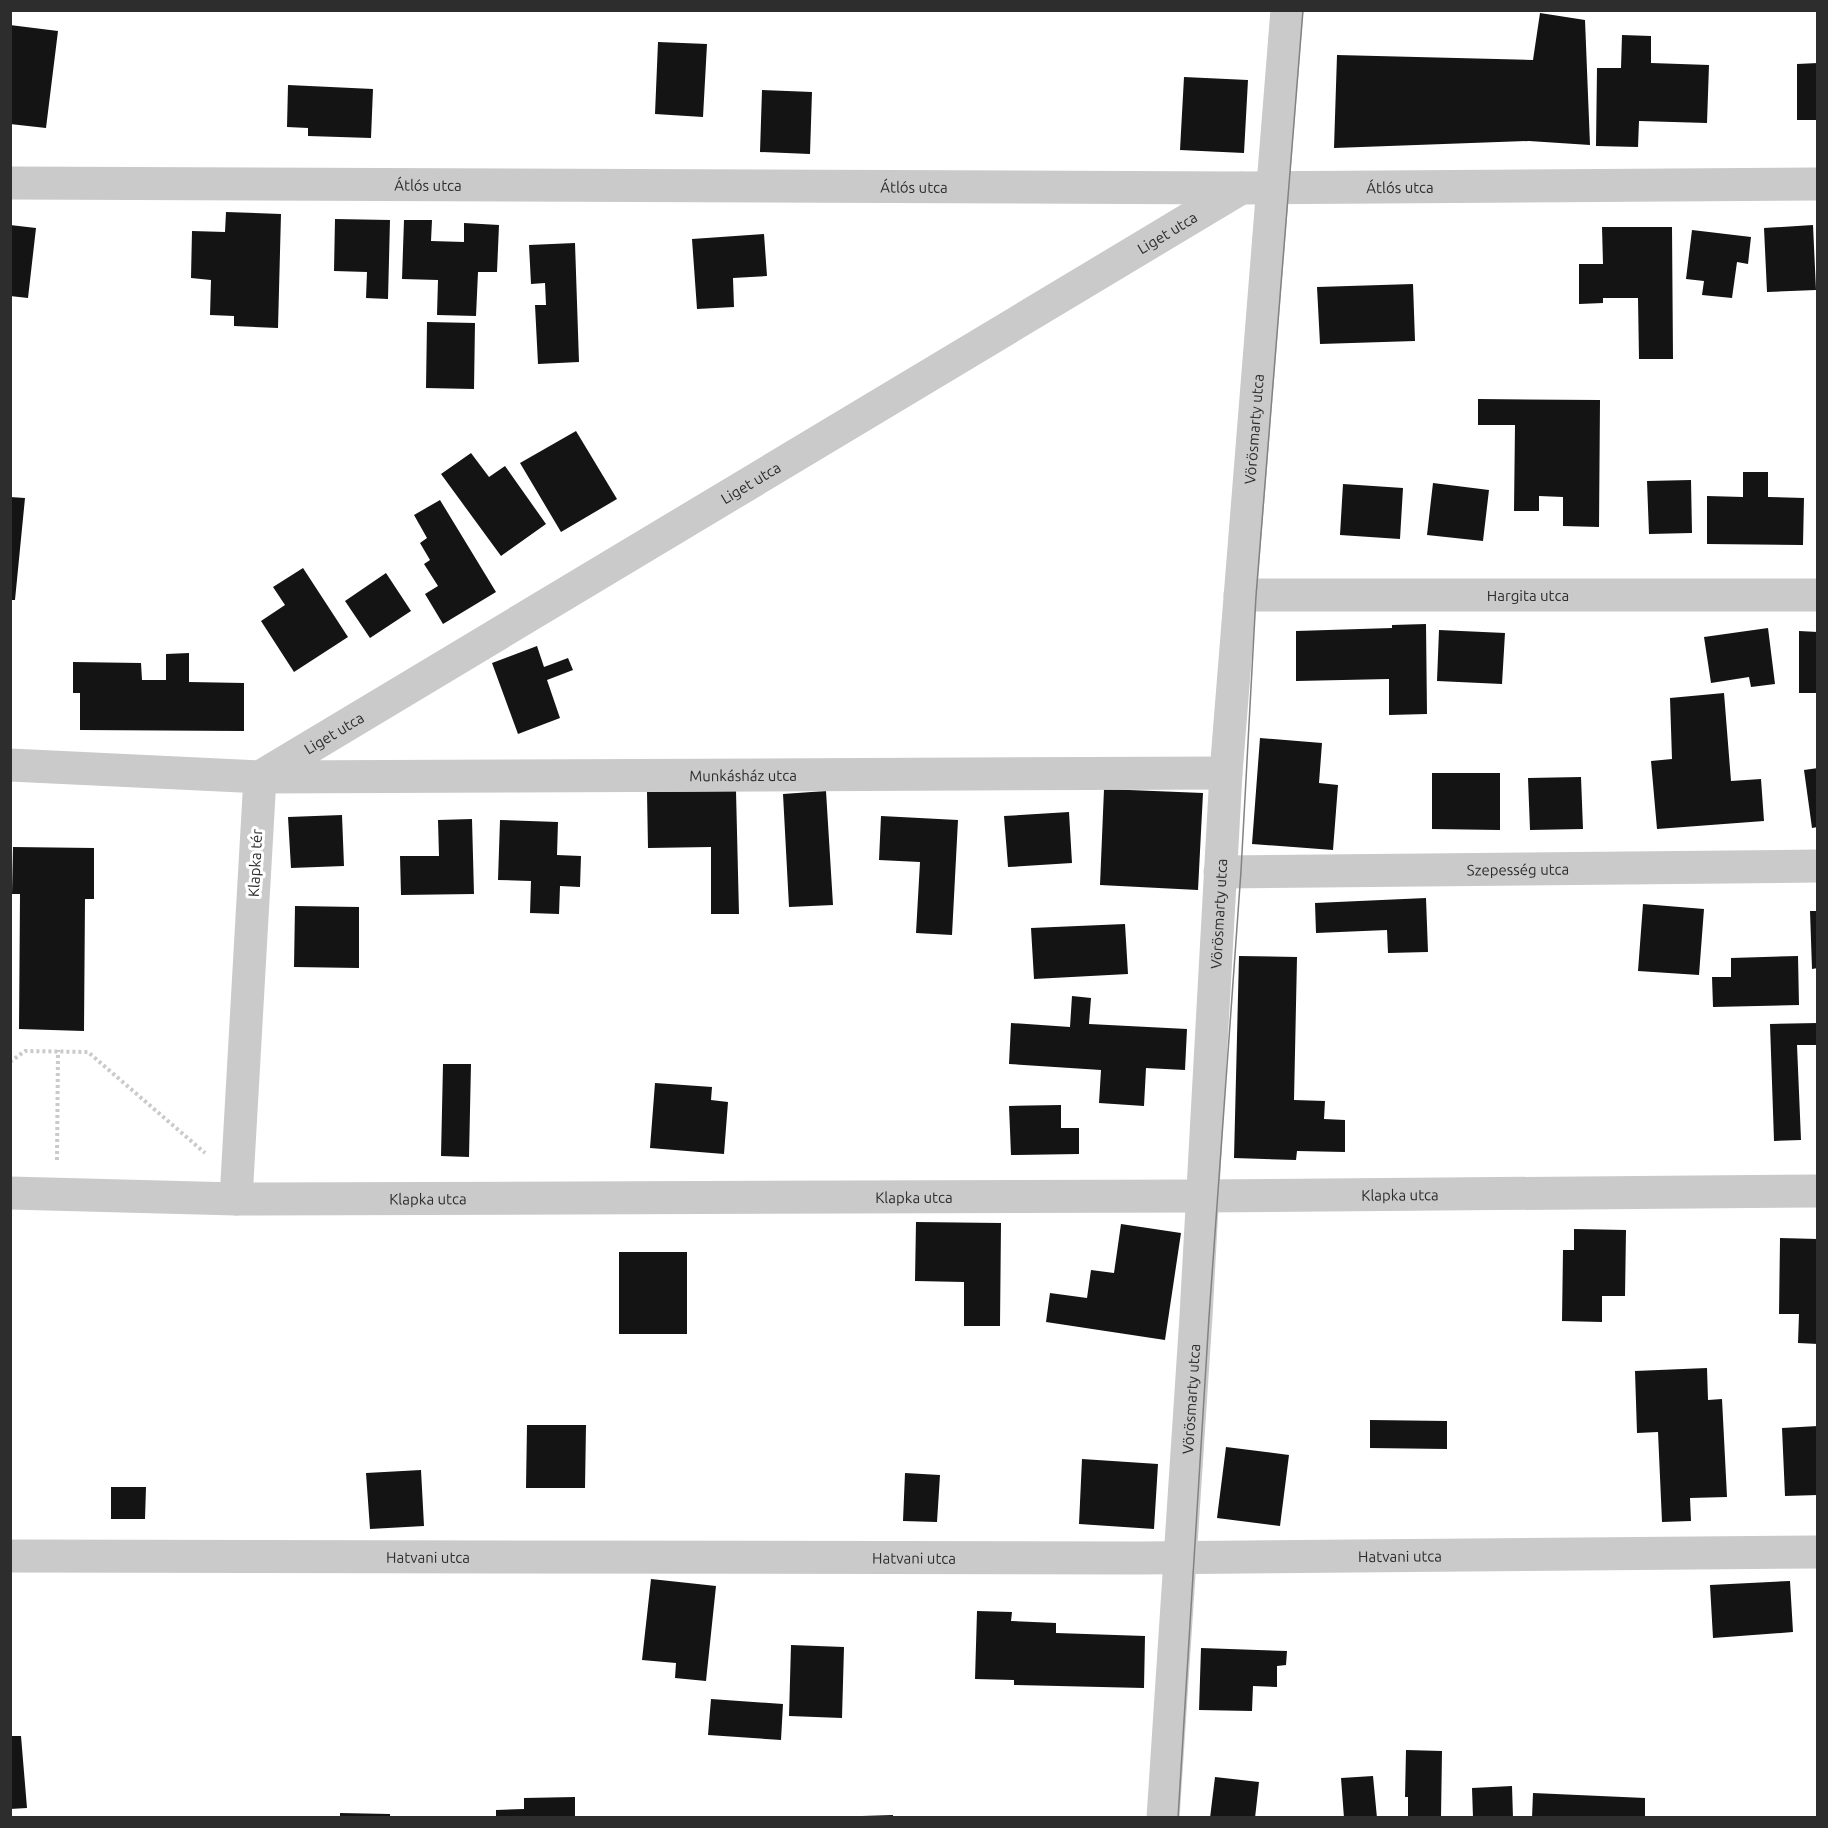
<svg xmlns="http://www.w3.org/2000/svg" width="1828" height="1828" font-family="Ubuntu,sans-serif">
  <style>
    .building { fill: #141414 }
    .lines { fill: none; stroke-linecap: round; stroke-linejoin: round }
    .path { stroke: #cacaca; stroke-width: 4; stroke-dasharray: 3 3; stroke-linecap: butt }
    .street { stroke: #cacaca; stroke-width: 33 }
    .tram { stroke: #828282; stroke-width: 1.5 }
    .labels { text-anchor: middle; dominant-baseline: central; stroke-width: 6; stroke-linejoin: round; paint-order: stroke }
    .street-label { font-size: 15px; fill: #2d2d2d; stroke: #fff }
  </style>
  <rect width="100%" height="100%" fill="#fff"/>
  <path class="building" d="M1540,13L1585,20L1590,145L1529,141L1334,148L1337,55L1533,60Z
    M10,25L58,31L46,128L10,124Z
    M1622,35L1651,36V63L1709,65L1707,123L1639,121L1638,147L1596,146L1597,68H1621Z
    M658,42L707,44L703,117L655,114Z
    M1818,63V120H1797V64Z
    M1184,77L1248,80L1244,153L1180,150Z
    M288,85L373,89L371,138L308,136V128L287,127Z
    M762,90L812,92L810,154L760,152Z
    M226,212L281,214L278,328L234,326V316L210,315L211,280L191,278L192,231L225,232Z
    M335,219L390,220L388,299L366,298L367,272L334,271Z
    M404,220H432L431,241L464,242V223L499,225L497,272H478L476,316L437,315L438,280L402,279Z
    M10,225L36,228L28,298L10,296Z
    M1813,225L1816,290L1767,292L1764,228Z
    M1602,227H1672L1673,359H1639L1638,298H1603V303L1579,304V264H1603Z
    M1692,230L1751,237L1748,264L1737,262L1732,298L1702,295L1704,281L1686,279Z
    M764,234L767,276L733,278L734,307L697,309L692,239Z
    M575,243L579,362L538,364L535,305H546L545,283L531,284L529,245Z
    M1413,284L1415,341L1320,344L1317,287Z
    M427,322L475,323L474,389L426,388Z
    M1478,399L1600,400L1599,527L1563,526V497L1539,496V511H1514L1515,425H1478Z
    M576,431L617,499L561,532L520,463Z
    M471,453L489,477L505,466L546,524L501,556L441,474Z
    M1743,472H1768V497L1804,498L1803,545L1707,544V496L1743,497Z
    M1691,480L1692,533L1649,534L1647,481Z
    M1433,483L1489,490L1483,541L1427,535Z
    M1343,484L1403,488L1400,539L1340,535Z
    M10,497L25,498L15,600H10Z
    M440,500L496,592L443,624L425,594L438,586L424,564L430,560L420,543L427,538L414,515Z
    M303,568L348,637L294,672L261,621L285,605L273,587Z
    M386,573L411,611L370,638L345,601Z
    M1426,624L1427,714L1389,715V679L1296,681V631L1392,628V625Z
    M1768,628L1775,684L1751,687L1749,677L1711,683L1704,637Z
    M1439,630L1505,633L1502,684L1437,681Z
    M1799,631L1818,632V693H1799Z
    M537,646L544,667L568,658L573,670L547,680L560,718L518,734L492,663Z
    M189,653V682L244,683V731L80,730V693H73V662L141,663L142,680H166V654Z
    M1724,693L1731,781L1761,779L1764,821L1657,829L1651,761L1672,759L1670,698Z
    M1260,738L1322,743L1319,783L1338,785L1333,850L1252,844Z
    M1818,768V827L1812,828L1804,770Z
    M1432,773H1500V830L1432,829Z
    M1581,777L1583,829L1530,830L1528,778Z
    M1104,789L1203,793L1198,890L1100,885Z
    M736,791L739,914H711V847L648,848L647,792Z
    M826,791L833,905L789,907L783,794Z
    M1069,812L1072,863L1008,867L1004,816Z
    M342,815L344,866L291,868L288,817Z
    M881,816L958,820L952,935L916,933L920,862L879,860Z
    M472,819L474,894L401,895L400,856H439L438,820Z
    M500,820L558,822L557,855L581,856L580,887L560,886L559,914L530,913L531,881L498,880Z
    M13,847L94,848V899H85L84,1031L19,1029L20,894H12Z
    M1426,898L1428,952L1388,953L1387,930L1316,933L1315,903Z
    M1643,904L1704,909L1699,975L1638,971Z
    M295,906L359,907V968L294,967Z
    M1810,911H1818V968L1812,969Z
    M1125,924L1128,974L1034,979L1031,928Z
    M1239,956L1297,957L1294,1100L1325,1101L1324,1119L1345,1120V1152L1297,1151L1296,1160L1234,1158Z
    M1798,956L1799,1005L1713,1007L1712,977H1731V958Z
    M1072,996L1091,998L1089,1024L1187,1029L1185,1070L1146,1068L1144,1106L1099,1103L1101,1070L1009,1064L1011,1023L1070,1027Z
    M1818,1023V1045H1797L1801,1140L1774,1141L1770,1024Z
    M443,1064H471L469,1157L441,1156Z
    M655,1083L712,1087L711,1100L728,1102L724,1154L650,1148Z
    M1061,1105V1128H1079V1154L1011,1155L1009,1106Z
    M916,1222L1001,1223L1000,1326H964V1282L915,1281Z
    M1121,1224L1181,1233L1165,1340L1046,1322L1050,1293L1087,1298L1091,1270L1114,1273Z
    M1574,1229L1626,1230L1625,1296H1602V1322L1562,1321L1563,1250H1574Z
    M1780,1238L1818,1239V1344L1798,1343L1799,1314H1779Z
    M619,1252H687V1334H619Z
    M1707,1368L1708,1400L1722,1399L1727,1497L1690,1498L1691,1521L1662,1522L1658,1432L1637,1433L1635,1371Z
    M1370,1420L1447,1421V1449L1370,1448Z
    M527,1425H586L585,1488H526Z
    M1818,1426V1495L1785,1496L1782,1428Z
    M1226,1447L1289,1455L1280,1526L1217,1518Z
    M1082,1459L1158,1464L1154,1529L1079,1524Z
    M421,1470L424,1526L370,1529L366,1473Z
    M905,1473L940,1475L937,1522L903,1521Z
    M111,1487H146L145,1519H111Z
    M651,1579L716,1586L706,1681L675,1678L676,1663L642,1660Z
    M1790,1581L1793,1632L1713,1638L1710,1585Z
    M977,1611L1012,1612L1011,1621L1056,1623V1633L1145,1636L1144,1688L1014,1685V1680L975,1679Z
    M791,1645L844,1647L842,1718L789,1716Z
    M1201,1648L1287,1651L1286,1665L1277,1666V1687L1253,1686L1252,1711L1199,1710Z
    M711,1699L783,1704L781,1740L708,1735Z
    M10,1736H21L27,1808L10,1809Z
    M1406,1750L1442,1751L1441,1818H1408V1797H1405Z
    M1373,1776L1377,1818H1344L1341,1778Z
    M1215,1777L1259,1782L1255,1818H1210Z
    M1512,1786L1513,1818H1473L1472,1788Z
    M1533,1793L1645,1798V1818H1532Z
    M575,1797V1818H496V1810L524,1809V1798Z
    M340,1813L390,1814V1818H340Z
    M893,1815V1818H862V1816Z"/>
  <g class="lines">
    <path class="path" d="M10,1062L25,1051L88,1052L205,1153
      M57,1160L58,1050"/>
    <g class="street">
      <path id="s1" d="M10,183L1241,188L1818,184"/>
      <path id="s2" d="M1240,595H1818"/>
      <path d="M10,765L260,777L236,1199"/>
      <path id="s3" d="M260,777L1241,188"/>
      <path id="s4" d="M261,777L1226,773"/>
      <path id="s5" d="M1220,872L1818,866"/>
      <path id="s6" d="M10,1193L236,1199L1203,1196L1818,1191"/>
      <path id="s7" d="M10,1556L1140,1558L1818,1552"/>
      <path id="s8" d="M1163,1818L1196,1316L1226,773L1287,10"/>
    </g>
    <path class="tram" d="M1178,1818L1209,1317L1241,871L1256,596L1303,10"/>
  </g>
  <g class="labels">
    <g class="street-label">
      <text stroke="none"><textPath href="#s1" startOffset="418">Átlós utca</textPath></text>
      <text stroke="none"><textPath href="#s1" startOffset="904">Átlós utca</textPath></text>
      <text stroke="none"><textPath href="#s1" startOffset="1390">Átlós utca</textPath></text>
      <text stroke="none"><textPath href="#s3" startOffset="1058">Liget utca</textPath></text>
      <text stroke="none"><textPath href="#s8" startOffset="1392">Vörösmarty utca</textPath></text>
      <text stroke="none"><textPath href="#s3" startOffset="572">Liget utca</textPath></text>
      <text stroke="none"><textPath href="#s2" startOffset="288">Hargita utca</textPath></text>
      <text stroke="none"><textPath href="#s3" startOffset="86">Liget utca</textPath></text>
      <text stroke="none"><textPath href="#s4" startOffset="482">Munkásház utca</textPath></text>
      <text transform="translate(255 863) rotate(-87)">Klapka tér</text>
      <text stroke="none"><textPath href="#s5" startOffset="298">Szepesség utca</textPath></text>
      <text stroke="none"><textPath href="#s8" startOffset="906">Vörösmarty utca</textPath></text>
      <text stroke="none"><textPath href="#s6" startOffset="1390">Klapka utca</textPath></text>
      <text stroke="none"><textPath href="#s6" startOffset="904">Klapka utca</textPath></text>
      <text stroke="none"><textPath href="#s6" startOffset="418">Klapka utca</textPath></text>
      <text stroke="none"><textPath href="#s8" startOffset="420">Vörösmarty utca</textPath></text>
      <text stroke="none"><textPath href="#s7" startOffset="1390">Hatvani utca</textPath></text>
      <text stroke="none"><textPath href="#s7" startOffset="418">Hatvani utca</textPath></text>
      <text stroke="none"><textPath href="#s7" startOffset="904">Hatvani utca</textPath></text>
    </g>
  </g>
  <rect width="1828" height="1828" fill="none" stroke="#2d2d2d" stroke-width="24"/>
</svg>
